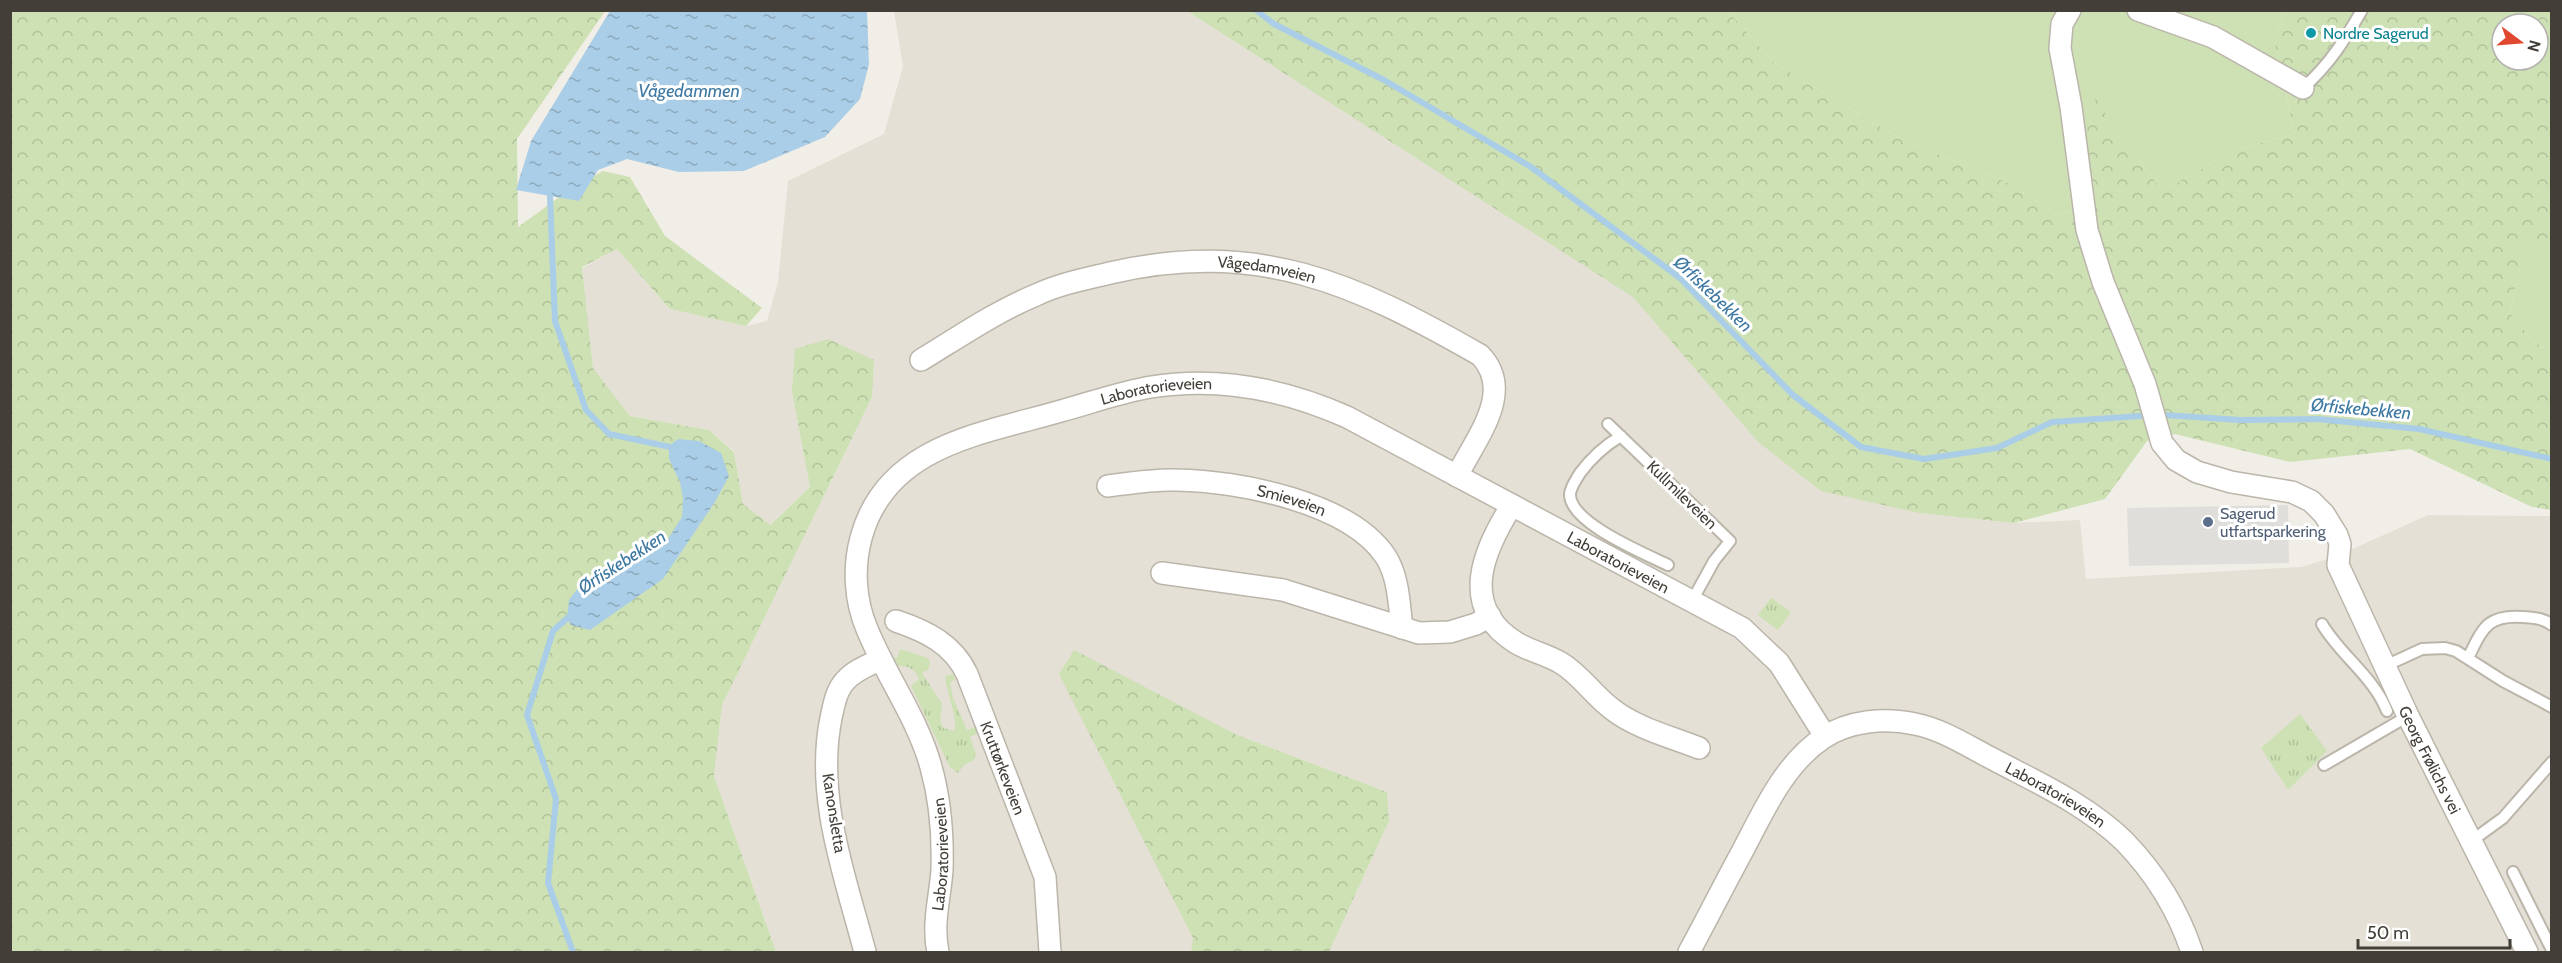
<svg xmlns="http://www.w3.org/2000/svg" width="2562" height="963" font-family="Cabin,sans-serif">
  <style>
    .residential { fill: #e4e0d5 }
    .green { fill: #cde1b4 }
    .forest { fill: url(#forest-crowns); fill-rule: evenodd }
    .park { fill: url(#park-tufts) }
    .parking { fill: #e0dedb }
    .water { fill: url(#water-ripples) }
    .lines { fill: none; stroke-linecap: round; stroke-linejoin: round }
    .stream { stroke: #aacee7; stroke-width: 6 }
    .lane-casing { stroke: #bbb5aa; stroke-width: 14 }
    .street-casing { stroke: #bbb5aa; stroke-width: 24 }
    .lane { stroke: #fff; stroke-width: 10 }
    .street { stroke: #fff; stroke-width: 21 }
    .culture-dot { fill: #0f9aa8; stroke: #fff; stroke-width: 2 }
    .service-dot { fill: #5c6f8a; stroke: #fff; stroke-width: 2 }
    .labels { text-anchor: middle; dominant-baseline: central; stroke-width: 6; stroke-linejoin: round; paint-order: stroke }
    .culture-label { font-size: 16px; fill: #0d838f; stroke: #fff; text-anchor: start }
    .street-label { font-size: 16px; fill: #433e37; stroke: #fff }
    .service-label { font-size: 16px; fill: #4e5e75; stroke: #fff; text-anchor: start }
    .water-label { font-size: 18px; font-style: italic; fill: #3d78a2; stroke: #fff }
  </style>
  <defs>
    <pattern id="forest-crowns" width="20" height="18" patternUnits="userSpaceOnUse" patternTransform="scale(1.5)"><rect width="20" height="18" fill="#cde1b4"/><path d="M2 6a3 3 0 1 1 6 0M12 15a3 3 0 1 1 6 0" fill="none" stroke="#b1c29b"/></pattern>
    <pattern id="park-tufts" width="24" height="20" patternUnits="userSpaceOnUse" patternTransform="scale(1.5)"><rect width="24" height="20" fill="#cde1b4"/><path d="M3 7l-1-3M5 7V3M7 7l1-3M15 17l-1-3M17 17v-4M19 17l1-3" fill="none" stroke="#b1c29b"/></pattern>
    <pattern id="water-ripples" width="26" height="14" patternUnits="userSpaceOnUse" patternTransform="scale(1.5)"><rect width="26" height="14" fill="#aacee7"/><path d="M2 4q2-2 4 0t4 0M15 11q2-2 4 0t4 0" fill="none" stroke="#8ca9bc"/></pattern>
  </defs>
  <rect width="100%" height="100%" fill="#f1eee7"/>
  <path class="residential" d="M894,11H1187L1634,297L1758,442L1919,513L2014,523L2080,520L2086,579L2301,567L2337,556L2428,515L2551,516V952H1329L1389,821L1387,792L1237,735L1191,952H776L714,776L722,705L872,397L874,360L792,392L810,487L769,525L743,504L734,451L709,430L630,416L593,368L582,268L617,249L670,309L746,326L767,321L778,282L788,181L884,134L903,66Z"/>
  <path class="green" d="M1728,11H2284L2275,45L2295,134L2234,150L2163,191L2118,136L2097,99L2087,208L2056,215L2013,185L1899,138L1773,62Z
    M2551,238V352L2534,342L2510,313L2524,241Z"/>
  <path class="forest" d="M10,11H605L517,139L518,227L565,193L603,171L630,177L665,236L762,308L746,326L670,309L617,249L582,267L593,368L630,416L709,430L734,452L743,504L770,525L810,487L792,392L795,349L828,339L874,360L872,397L722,705L714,776L776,952H11Z
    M1187,11H1728L1773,62L1899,138L2013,185L2056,215L2087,208V111L2097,98L2118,136L2163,191L2234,150L2295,134L2275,45L2284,11H2551V238L2524,242L2510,313L2534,342L2551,352V510L2532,507L2410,449L2290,462L2175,434L2147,441L2105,499L2014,523L1919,513L1821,491L1758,442L1633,297ZM2502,24H2538V60H2502Z
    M1074,650L1237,735L1387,792L1389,821L1329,952H1191L1193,938L1059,674Z"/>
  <path class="park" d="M1771,598L1791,612L1778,630L1758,615Z
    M900,649L928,658L930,662L928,670L922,673L942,704L940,719L943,728L954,731C959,721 946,691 945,676L953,674L955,679L950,683L953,698L967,730L976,727L978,733L970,737L976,754L974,760L964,765L958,773L950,767L911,686L919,679C914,668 909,666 898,666L893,658H897Z
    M2300,714L2327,751L2288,790L2261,748Z"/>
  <path class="parking" d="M2288,505L2289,563L2129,566L2127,508Z"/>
  <path class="water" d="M610,11H867L869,64L860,99L825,137L744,171L679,172L627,159L598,170L579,201L516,190L531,141Z
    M678,439L699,441L721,453L729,476L715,502L663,579L590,630L571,625L567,619L569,600L584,580L666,542L682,517L683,499L680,482L669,459V446Z"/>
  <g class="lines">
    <path class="stream" d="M1256,10L1274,24L1384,80L1531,167L1680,278L1793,395L1861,447L1924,459L1997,448L2052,422L2141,416
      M550,196L555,321L586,410L609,434L675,448
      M2164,415L2240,420L2317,419L2419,429L2552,459
      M573,952L548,883L556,799L527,715L553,631L573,613"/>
    <g class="lane-casing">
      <path id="lane" d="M2303,88C2330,64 2344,41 2362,10
        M1608,424L1730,541L1714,561L1692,601
        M1621,436C1604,446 1592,457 1580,473C1576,480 1571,486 1570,494C1569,523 1646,554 1668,565
        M2322,624C2340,655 2373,676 2387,711
        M2468,658C2483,628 2487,614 2524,617C2534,618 2543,618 2552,625
        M2385,666L2422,649L2445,648L2456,651L2503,681L2552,707
        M2324,765L2408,716
        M2470,842L2503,818L2552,762
        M2513,872L2552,950"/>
    </g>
    <g class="street-casing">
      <g id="street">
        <path id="s1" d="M2070,10L2062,24L2060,48L2071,107L2087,230L2103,282L2145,384L2162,443L2176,460L2197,472L2231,482L2292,492L2311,501L2324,514L2337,535L2340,544L2338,565L2408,716L2527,952"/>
        <path d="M2138,10L2213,37L2303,88"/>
        <path id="s2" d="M921,360C959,337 995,312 1036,295C1059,284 1085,279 1110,273C1258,239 1354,283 1480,355C1516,392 1475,439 1457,476"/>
        <path id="s3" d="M1108,486C1131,483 1154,479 1177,480C1238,481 1350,502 1386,557C1399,578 1399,605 1402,628"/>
        <path d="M1512,505C1484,549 1458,606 1515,642C1529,651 1546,654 1561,663C1581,675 1593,695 1612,709C1636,728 1671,737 1699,748"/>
        <path d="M1162,573L1283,590L1419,633L1450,632L1476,624L1490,616"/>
        <path id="s4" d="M896,621C926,631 953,644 967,674L1045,877L1050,952"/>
        <path d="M865,952C845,876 815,797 831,718C834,705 836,690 846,680C855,670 869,665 881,659"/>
        <path id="s5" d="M938,952C932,924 940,898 942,870C943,837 940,799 931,767C918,719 886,676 867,629C855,601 853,568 861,538C886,445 982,434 1061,411C1090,403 1121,392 1151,387C1219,376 1284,389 1347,417L1742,628L1779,663L1825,736"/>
        <path id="s6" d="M1689,952C1707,919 1724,885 1742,852C1763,812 1784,764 1823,738C1848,721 1885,717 1915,724C1941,729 1966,745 1989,757C2036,782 2086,804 2124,841C2155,873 2178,910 2192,952"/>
      </g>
    </g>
    <use href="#lane" class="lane"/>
    <use href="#street" class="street"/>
  </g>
  <circle class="culture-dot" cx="2311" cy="33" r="6"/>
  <circle class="service-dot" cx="2208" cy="522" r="6"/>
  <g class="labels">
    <g class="culture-label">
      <text x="2323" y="33">Nordre Sagerud</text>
    </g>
    <g class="street-label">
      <text stroke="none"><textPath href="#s2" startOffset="368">Vågedamveien</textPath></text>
      <text stroke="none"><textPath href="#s5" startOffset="780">Laboratorieveien</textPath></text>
      <text transform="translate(1682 495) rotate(44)">Kullmileveien</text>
      <text stroke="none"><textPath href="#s3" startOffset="186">Smieveien</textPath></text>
      <text stroke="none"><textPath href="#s5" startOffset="1284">Laboratorieveien</textPath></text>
      <text stroke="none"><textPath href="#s1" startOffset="904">Georg Frølichs vei</textPath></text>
      <text stroke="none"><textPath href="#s4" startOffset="192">Kruttørkeveien</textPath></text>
      <text stroke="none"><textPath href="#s6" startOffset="508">Laboratorieveien</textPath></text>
      <text transform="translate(834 813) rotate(81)">Kanonsletta</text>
      <text stroke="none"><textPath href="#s5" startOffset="98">Laboratorieveien</textPath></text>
    </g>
    <g class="service-label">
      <text x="2220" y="513">Sagerud<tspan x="2220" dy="18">utfartsparkering</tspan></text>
    </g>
    <g class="water-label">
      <text x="689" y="91">Vågedammen</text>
      <text transform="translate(1713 294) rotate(44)">Ørfiskebekken</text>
      <text transform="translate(2361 409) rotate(5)">Ørfiskebekken</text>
      <text transform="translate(622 562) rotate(-33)">Ørfiskebekken</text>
    </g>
  </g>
  <rect width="2562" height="963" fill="none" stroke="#433e37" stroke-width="24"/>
  <g transform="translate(2520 42) rotate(106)"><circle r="28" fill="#ffffff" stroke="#b4b2af" stroke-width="1.5"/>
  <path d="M0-4.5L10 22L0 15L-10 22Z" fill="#e0492f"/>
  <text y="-9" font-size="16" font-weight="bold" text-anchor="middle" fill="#433e37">N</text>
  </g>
  <path d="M2358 939v9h152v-9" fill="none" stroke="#433e37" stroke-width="3"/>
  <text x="2367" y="939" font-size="18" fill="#433e37" stroke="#ffffff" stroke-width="4.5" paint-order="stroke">50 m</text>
</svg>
